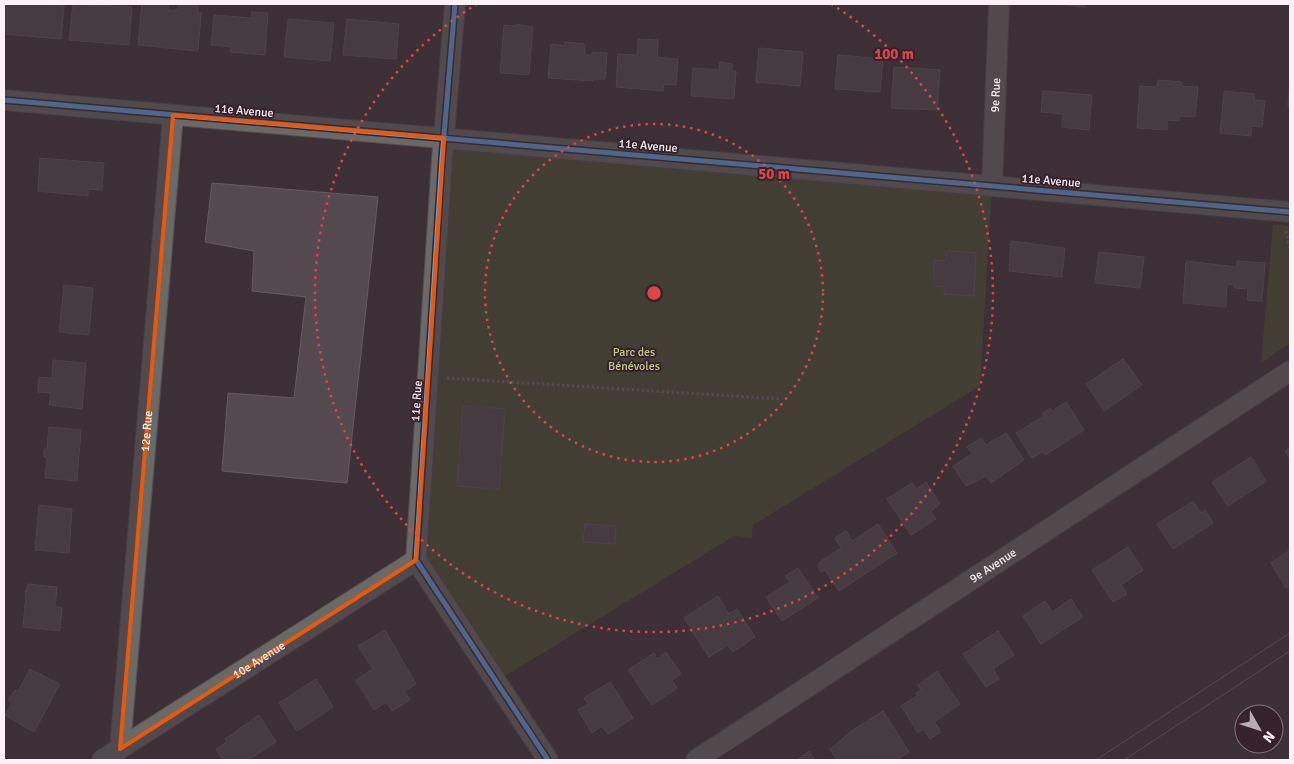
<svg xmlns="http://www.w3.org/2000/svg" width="1294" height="764" font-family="Signika,sans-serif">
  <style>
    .green { fill: #4c5030 }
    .building { fill: #53494e; stroke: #665b60 }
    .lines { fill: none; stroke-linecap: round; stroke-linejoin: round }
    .minor-casing { stroke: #564c51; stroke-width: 22 }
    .path { stroke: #726c6d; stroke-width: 3; stroke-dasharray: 2.5 2.5; stroke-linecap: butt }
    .minor { stroke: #6a6966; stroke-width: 20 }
    .tram { stroke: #6c6769; stroke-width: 1 }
    .cycleway-casing { stroke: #35222c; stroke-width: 8 }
    .cycleway { stroke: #66a8f1; stroke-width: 5 }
    .marked { fill: none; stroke: #e8590c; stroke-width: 4; stroke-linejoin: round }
    .ring { fill: none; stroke: #dc4647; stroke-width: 2.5; stroke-dasharray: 2.5 5 }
    .labels { text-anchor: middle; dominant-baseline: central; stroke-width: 4; stroke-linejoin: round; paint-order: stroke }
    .street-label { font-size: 12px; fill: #fdf0f6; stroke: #35222c }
    .park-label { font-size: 12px; fill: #bfcb83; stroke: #35222c }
    .centre { fill: #dc4647; stroke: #35222c; stroke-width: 2.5 }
    .ring-label { font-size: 15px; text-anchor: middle; font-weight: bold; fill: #dc4647; stroke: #35222c; stroke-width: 4; stroke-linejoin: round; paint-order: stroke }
  </style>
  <rect width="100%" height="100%" fill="#3c3036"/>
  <path class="green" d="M444,138L992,186L980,386L753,525L752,538L734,536L502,678L416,560Z
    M1273,225L1290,226V343L1261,363Z"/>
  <path class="building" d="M4,4L64,5L61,39L4,34Z
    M73,4L132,7L129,45L69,40Z
    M142,4H168V10H178V4L198,5V12L201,13L198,51L138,45Z
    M1054,4H1085V7Z
    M252,12L268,13L265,55L230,52L231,47L211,45L214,15L252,18Z
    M288,19L334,23L330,61L284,57Z
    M347,19L399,24L396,59L343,55Z
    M516,24L533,27L529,75L500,73L504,25L516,26Z
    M638,39L658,40L657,57L678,59L676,85L664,84L663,91L616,87L618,54L637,55Z
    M565,42L585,44V55H592V52L607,53L605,79H593V81L548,78L551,44L565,46Z
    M759,48L803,52L800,86L756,82Z
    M838,55L883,59L880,92L835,89Z
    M720,62L732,64V71H736L734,99L691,96L693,68L719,70Z
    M894,67L940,70L937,110L891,108Z
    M1290,78V107L1288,106Z
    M1158,80L1182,82L1181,86L1198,87L1195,117L1179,116V121L1167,120V130L1137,128L1140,86L1157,87Z
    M1043,91L1092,95L1089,130L1062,127L1063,114L1041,112Z
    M1224,91L1255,94L1254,100L1265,101L1262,127L1252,126L1251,136L1220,133Z
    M40,158L104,163L102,190L88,189V196L38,191Z
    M212,183L378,197L347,483L222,471L228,393L294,398L306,297L252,291L254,251L205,242Z
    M1011,241L1065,248L1062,277L1009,271Z
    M947,251L976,253L974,296L944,294V287L933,286L934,260L946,261Z
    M1099,252L1144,257L1140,288L1095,283Z
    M1186,261L1237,267V261L1265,263L1262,301L1247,300L1248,289L1234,288V285L1227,284L1226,307L1183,303Z
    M64,285L93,288L89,335L59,332Z
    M1123,359L1142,385L1104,411L1086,384Z
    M53,360L86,363L82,409L49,405L51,393L38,392L39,377L52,378Z
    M1066,402L1084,430L1045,455L1043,452L1032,458L1016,433L1044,416L1042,414L1050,408L1052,411Z
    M463,406L505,409L499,489L457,486Z
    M49,427L81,430L77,481L45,478L47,458L44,457V449H47Z
    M1006,433L1024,460L991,483L986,476L966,486L953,466L972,454L967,447L981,438L986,445Z
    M1290,447V459L1285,451Z
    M1251,457L1266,481L1228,506L1212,482Z
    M926,482L940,504L931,511L936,519L911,535L887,499L912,483L916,489Z
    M1193,501L1201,513L1205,510L1213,523L1173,549L1157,524Z
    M39,505L72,509L69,553L35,550Z
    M585,524L616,526L615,544L583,542Z
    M878,524L897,553L839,591L825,570L821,572L818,566L820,562L841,548L835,538L846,531L852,541Z
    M1128,547L1143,570L1121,585L1127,594L1113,602L1092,570Z
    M1290,550V585L1286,588L1271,563Z
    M798,568L818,598L782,621L766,597L790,582L785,576Z
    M28,584L57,587L55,606L62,608L60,631L23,627L26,594L25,593Z
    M718,596L729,614L737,609L755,637L733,652L728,645L709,657L684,618Z
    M1071,599L1083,617L1041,644L1023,616L1045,601L1052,612Z
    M385,630L416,684L404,691L410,700L392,711L386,702L374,710L356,680L373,669L358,646Z
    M998,631L1014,655L993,669L999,679L986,687L963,654Z
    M666,652L681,674L672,680L677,688L652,705L628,670L654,653L657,659Z
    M30,669L60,684L34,732L5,715L12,703L8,700L15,690L18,691Z
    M937,671L960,704L934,722L941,732L930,739L923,729L918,733L901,706L918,695L916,693L921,690L918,685Z
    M316,679L333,707L297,731L279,703Z
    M610,682L633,718L608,734L602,726L592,733L578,710L588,704L584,698Z
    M883,711L909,752L897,760H837L830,749L853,730Z
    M259,715L276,742L248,760H223L216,749L227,742L225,739Z
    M809,751L815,760H793H797Z"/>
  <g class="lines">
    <g class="minor-casing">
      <g id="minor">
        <path d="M455,4L442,159L416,560L548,760"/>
        <path d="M4,100L1290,212"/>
        <path id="s1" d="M992,186L999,4"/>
        <path id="s2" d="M120,749L173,115"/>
        <path id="s3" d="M102,760L416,560"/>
        <path id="s4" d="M696,760L1290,371"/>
      </g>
    </g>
    <path class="path" d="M1286,231L1290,249
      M447,378L781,399"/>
    <use href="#minor" class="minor"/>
    <path class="tram" d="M1096,760L1290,633
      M1124,760L1290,651"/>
    <g class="cycleway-casing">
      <path id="cycleway" d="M455,4L442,159L416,560L548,760
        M4,100L1290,212"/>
    </g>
    <use href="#cycleway" class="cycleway"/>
  </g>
  <path d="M0 0H1294V764H0ZM173,115L444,138L416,560L120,749Z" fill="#3c3036" fill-opacity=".55" fill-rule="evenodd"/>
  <path class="marked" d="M173,115L444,138L416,560L120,749Z"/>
  <g class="ring">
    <circle cx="654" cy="293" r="169"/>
    <path d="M831 4A339 339 0 1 1 477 4"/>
  </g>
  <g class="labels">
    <g class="street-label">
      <text stroke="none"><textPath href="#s1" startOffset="91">9e Rue</textPath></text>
      <text transform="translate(244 111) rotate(5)">11e Avenue</text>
      <text transform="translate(648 146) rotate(5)">11e Avenue</text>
      <text transform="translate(1051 181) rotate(5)">11e Avenue</text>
      <text transform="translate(417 401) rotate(-86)">11e Rue</text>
      <text stroke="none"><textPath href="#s2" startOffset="319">12e Rue</textPath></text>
      <text stroke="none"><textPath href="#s4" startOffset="355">9e Avenue</textPath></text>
      <text stroke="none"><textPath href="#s3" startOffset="186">10e Avenue</textPath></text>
    </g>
    <g class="park-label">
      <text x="634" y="352">Parc des<tspan x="634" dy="14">Bénévoles</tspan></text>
    </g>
  </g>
  <circle cx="654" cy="293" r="8" class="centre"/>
  <g class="ring-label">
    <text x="894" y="59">100 m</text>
    <text x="774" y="179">50 m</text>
  </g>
  <rect width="1294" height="764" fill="none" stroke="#fdf0f6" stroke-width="10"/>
  <g transform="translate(1259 729) rotate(129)"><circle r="24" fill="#35222c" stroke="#85747d"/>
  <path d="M0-4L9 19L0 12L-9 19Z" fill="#b9adb3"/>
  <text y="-8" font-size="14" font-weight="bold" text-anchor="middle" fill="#fdf0f6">N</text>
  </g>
</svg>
